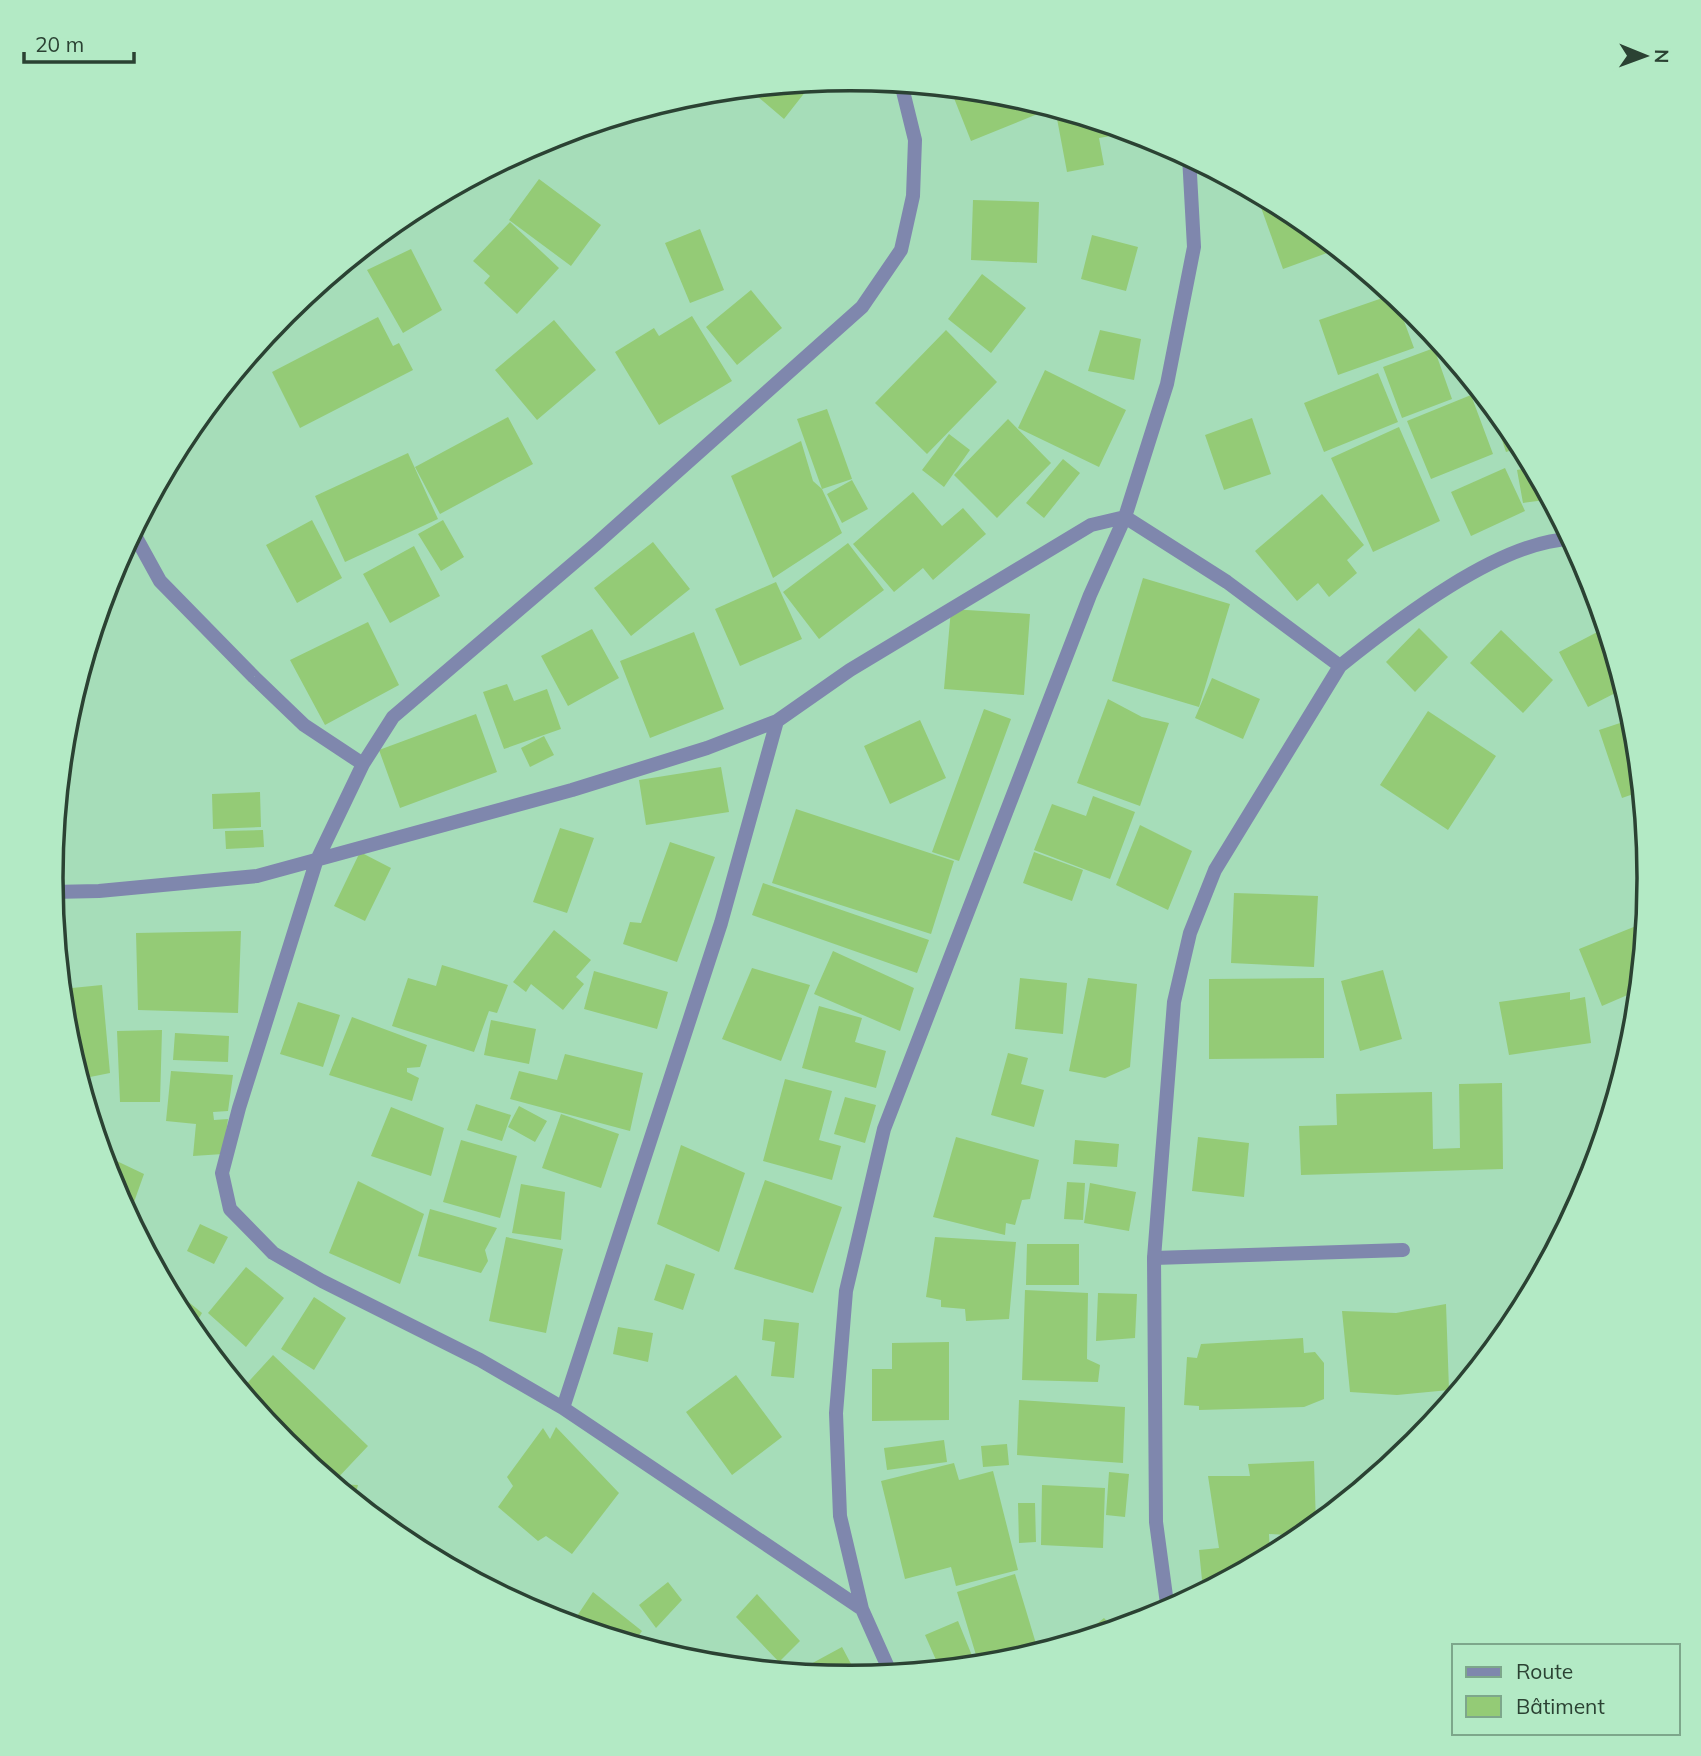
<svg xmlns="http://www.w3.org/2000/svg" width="1701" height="1756" font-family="Mulish,sans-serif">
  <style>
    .building { fill: #94cb76 }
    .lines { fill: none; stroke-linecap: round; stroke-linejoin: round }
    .lane { stroke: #7f87ad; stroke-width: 14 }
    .street { stroke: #7f87ad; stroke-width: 14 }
    .rim { fill: none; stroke: #2b4233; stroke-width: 3.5 }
  </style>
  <rect width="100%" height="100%" fill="#a6ddb9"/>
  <path class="building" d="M813,82L784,119L757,96L764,87Z
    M950,88L1007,94L1042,104L1045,111L971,141Z
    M1055,108L1133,132L1099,138L1104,165L1067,172Z
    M539,179L601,225L571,266L509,220Z
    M1264,196L1295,213L1338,249L1283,269L1258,199Z
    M973,200L1039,202L1037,263L971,260Z
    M510,222L559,268L517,314L484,283L490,276L473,261Z
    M700,229L724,290L690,303L665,243Z
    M1092,235L1138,247L1126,291L1081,279Z
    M411,249L442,310L403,333L367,270Z
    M982,274L1026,308L991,353L948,319Z
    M751,290L782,328L737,365L706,327Z
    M1394,294L1414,348L1338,375L1319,320Z
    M692,316L732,381L659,425L615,352L654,328L659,336Z
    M378,317L393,346L399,343L413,370L300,428L272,372Z
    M554,320L596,370L537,420L495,370Z
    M946,330L997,382L927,454L875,403Z
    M1100,330L1141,339L1134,380L1088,371Z
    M1434,348L1452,399L1402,418L1383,367Z
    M1045,370L1126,410L1099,467L1018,428Z
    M1378,373L1398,422L1324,452L1304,403Z
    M1471,395L1493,454L1431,479L1407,421Z
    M1489,401L1516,434L1522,447L1506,452Z
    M827,409L852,479L822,489L797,419Z
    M508,417L533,464L440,514L415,467Z
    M1252,418L1271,474L1224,490L1205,435Z
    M1008,419L1051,463L997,518L954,475Z
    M1399,427L1440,521L1373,552L1331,458Z
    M949,434L970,450L944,487L922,470Z
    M801,441L813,481L822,489L842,533L773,578L731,476Z
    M408,453L438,519L345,562L315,496Z
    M1063,459L1080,473L1044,518L1026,503Z
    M1533,467L1542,484L1545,500L1523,503L1517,470Z
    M1505,468L1525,511L1471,536L1451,492Z
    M852,480L868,509L842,523L827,494Z
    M913,492L942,526L963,508L986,534L933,580L923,568L894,592L853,544Z
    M1322,494L1364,545L1347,560L1357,573L1329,597L1318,583L1297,601L1255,551Z
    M312,520L342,578L297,603L266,545Z
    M443,520L464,557L441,571L418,534Z
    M653,542L690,589L631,636L594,588Z
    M848,543L884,590L819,639L783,592Z
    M414,546L440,596L390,623L363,574Z
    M1143,578L1230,604L1199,707L1112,681Z
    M776,582L802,639L740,666L715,609Z
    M951,609L1030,614L1024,695L944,689Z
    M368,622L399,685L325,725L290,660Z
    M1419,628L1448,657L1415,692L1386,662Z
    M1605,628L1625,688L1588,707L1559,652Z
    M592,629L619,678L568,706L541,656Z
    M1501,630L1553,680L1523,713L1470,663Z
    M694,632L724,709L650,738L620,661Z
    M1212,678L1260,699L1243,739L1195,718Z
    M507,684L514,701L547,689L561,729L504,749L483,692Z
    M1108,699L1142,717L1169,723L1140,806L1077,783Z
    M1628,700L1635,722L1642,791L1622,798L1599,730L1629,720L1624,701Z
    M984,709L1011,719L959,861L932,852Z
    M1428,711L1496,756L1448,830L1380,785Z
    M476,714L497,772L400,808L379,750Z
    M920,720L946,778L890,804L864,746Z
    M544,736L554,755L530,767L521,748Z
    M721,767L729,812L646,825L639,780Z
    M260,792L261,827L213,829L212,794Z
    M1093,796L1135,812L1110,879L1034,850L1052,804L1086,816Z
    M796,809L954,861L931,934L772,883Z
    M1140,825L1192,851L1168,910L1116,885Z
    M560,828L594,838L567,913L533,902Z
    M263,830L264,847L226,849L225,831Z
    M670,842L715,857L677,962L623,944L630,922L641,923Z
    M360,852L391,868L365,921L334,906Z
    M1034,852L1083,870L1072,901L1023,883Z
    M763,883L929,940L917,973L752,915Z
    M1234,893L1318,896L1314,967L1231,963Z
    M1646,922L1639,990L1602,1006L1579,949Z
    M554,930L591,960L576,977L584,984L563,1010L531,984L526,992L513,982Z
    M241,931L238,1013L138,1010L136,933Z
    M833,951L914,988L900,1031L814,994Z
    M442,965L508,985L497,1013L489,1011L474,1052L392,1026L408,978L436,986Z
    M752,968L810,985L781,1061L722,1039Z
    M1383,970L1402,1039L1360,1051L1341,981Z
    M594,971L668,992L657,1029L584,1009Z
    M1020,978L1067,983L1063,1034L1015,1029Z
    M1088,978L1137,984L1130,1067L1105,1078L1069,1071Z
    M1324,978V1058L1209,1059V979Z
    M102,985L110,1073L80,1079L66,1034L62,989Z
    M1570,992V1000L1585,997L1591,1043L1509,1055L1499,1002Z
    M298,1002L340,1015L323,1067L280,1054Z
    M819,1006L862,1018L855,1042L886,1051L876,1088L802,1068Z
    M352,1017L427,1045L420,1067L407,1068V1072L419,1078L412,1101L329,1075Z
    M491,1020L536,1029L529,1064L484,1055Z
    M162,1030L160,1102H120L117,1031Z
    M175,1033L229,1036L228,1062L173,1060Z
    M1008,1053L1028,1058L1021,1084L1044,1090L1034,1127L991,1115Z
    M565,1054L643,1073L630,1131L510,1099L519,1071L557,1080Z
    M171,1071L233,1075L228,1111L213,1112L214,1120L228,1119L223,1154L193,1156L196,1124L166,1121Z
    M785,1079L832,1091L819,1140L841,1146L832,1180L763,1161Z
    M1502,1083L1503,1169L1301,1175L1299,1126L1337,1125L1336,1094L1432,1092L1433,1149L1460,1148L1459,1084Z
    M845,1097L876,1105L865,1143L834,1134Z
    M476,1104L511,1115L502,1141L467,1130Z
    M519,1106L547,1121L535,1142L508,1127Z
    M391,1107L444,1128L431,1176L371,1156Z
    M561,1114L619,1134L601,1188L542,1168Z
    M956,1137L1039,1160L1030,1199L1022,1200L1015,1225L1006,1223L1005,1235L933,1217Z
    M1198,1137L1249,1143L1244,1197L1192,1191Z
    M461,1140L517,1156L500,1218L443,1202Z
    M1075,1140L1119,1144L1117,1167L1073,1164Z
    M681,1145L745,1173L719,1252L657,1224Z
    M102,1154L144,1174L129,1216L111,1184Z
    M765,1180L842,1207L813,1293L734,1269Z
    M358,1181L424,1214L400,1284L329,1253Z
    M1067,1182L1085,1183L1083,1220L1064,1219Z
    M1090,1183L1136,1192L1129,1231L1084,1223Z
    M521,1184L565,1192L561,1240L512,1233Z
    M430,1209L497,1228L485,1250L488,1261L481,1273L418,1256Z
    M200,1224L228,1237L214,1264L187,1251Z
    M506,1237L563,1249L546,1333L489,1321Z
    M935,1237L1016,1242L1009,1319L966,1321L965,1309L941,1307V1300L926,1297Z
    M1027,1244H1079V1285H1026Z
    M666,1264L695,1274L683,1310L654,1300Z
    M246,1267L284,1298L246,1347L208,1313Z
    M163,1281L202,1313L192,1330L185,1322Z
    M1025,1290L1088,1293L1087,1359L1100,1365L1098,1382L1022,1380Z
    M1098,1293L1137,1294L1135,1338L1096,1341Z
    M314,1297L346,1318L314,1370L281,1349Z
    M1446,1304L1449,1390L1397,1395L1350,1392L1342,1311L1396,1313Z
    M764,1319L799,1323L794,1378L771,1376L775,1342L762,1340Z
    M618,1327L653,1333L648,1362L613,1354Z
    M1303,1338L1304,1353L1315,1352L1324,1363V1399L1304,1407L1199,1410V1406L1184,1405L1187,1357L1197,1358L1201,1344Z
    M949,1342V1420L872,1421V1369H892V1343Z
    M273,1355L368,1446L333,1483L285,1443L241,1390Z
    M736,1375L782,1437L732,1475L686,1412Z
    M1019,1400L1125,1407L1123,1463L1017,1455Z
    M556,1427L619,1493L572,1554L546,1536L538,1541L498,1507L513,1486L507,1477L543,1428L550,1439Z
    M944,1440L947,1462L887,1470L884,1448Z
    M1007,1444L1009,1465L983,1467L981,1446Z
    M1314,1461L1316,1525L1304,1536L1269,1534L1270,1556L1229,1578L1202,1580L1199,1550L1219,1548L1208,1476H1250L1248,1464Z
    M954,1463L959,1480L993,1471L1018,1570L956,1586L951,1567L905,1579L881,1481Z
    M1109,1472L1129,1474L1125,1517L1106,1515Z
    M334,1484L358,1485L354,1500L351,1497Z
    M1042,1485L1105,1488L1103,1548L1041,1545Z
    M1018,1503H1035L1036,1542L1019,1543Z
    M460,1562L478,1581L454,1568Z
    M1015,1574L1037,1647L979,1665L957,1592Z
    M668,1582L682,1600L656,1628L639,1605Z
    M593,1592L642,1631L633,1644L571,1625Z
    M757,1594L800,1641L779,1662L736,1617Z
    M1104,1618L1115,1630L1075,1642Z
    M958,1621L975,1663L940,1669L925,1635Z
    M842,1647L858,1677L796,1672Z"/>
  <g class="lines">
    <path class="lane" d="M1154,1258L1403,1250"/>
    <path class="street" d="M133,532L160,581L254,677L304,725L363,764
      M52,892L99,891L257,876L572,790L707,748L777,721L850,670L1091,525L1125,517L1227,582L1340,666C1395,622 1500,540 1572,539
      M563,1408L721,923L777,721
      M862,1609L563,1408L480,1360L322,1281L273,1253L230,1209L222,1173L239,1108L316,862L363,764L393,717L596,544L862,307L901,250L913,196L915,140L901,83
      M1168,1611L1156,1522L1154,1258L1174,1002L1190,933L1215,870L1340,666
      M891,1674L862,1609L840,1516L836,1413L846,1291L884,1129L1090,595L1125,517L1167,384L1194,247L1189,156"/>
  </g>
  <path d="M0 0H1701V1756H0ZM63 878a787 787 0 1 1 1574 0a787 787 0 1 1-1574 0Z" fill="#b3eac5" fill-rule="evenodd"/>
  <path class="rim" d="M63 878a787 787 0 1 1 1574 0a787 787 0 1 1-1574 0Z"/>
  <rect x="1452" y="1644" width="228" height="91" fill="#b3eac5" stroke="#7da78b" stroke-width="2"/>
  <rect x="1466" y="1667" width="35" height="10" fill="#7f87ad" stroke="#7da78b" stroke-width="2"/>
  <text x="1516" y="1679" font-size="21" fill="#2b4233">Route</text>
  <rect x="1466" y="1696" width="35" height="21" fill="#94cb76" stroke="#7da78b" stroke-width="2"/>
  <text x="1516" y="1714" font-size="21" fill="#2b4233">Bâtiment</text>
  <g transform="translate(1645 56) rotate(91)" stroke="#b3eac5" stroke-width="5" paint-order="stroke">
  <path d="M0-5L12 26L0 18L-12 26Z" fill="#2b4233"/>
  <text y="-10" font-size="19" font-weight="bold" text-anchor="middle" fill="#2b4233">N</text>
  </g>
  <path d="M24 52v10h110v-10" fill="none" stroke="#2b4233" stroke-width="3.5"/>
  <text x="35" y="52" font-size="21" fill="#2b4233" stroke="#b3eac5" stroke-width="5" paint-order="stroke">20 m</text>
</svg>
